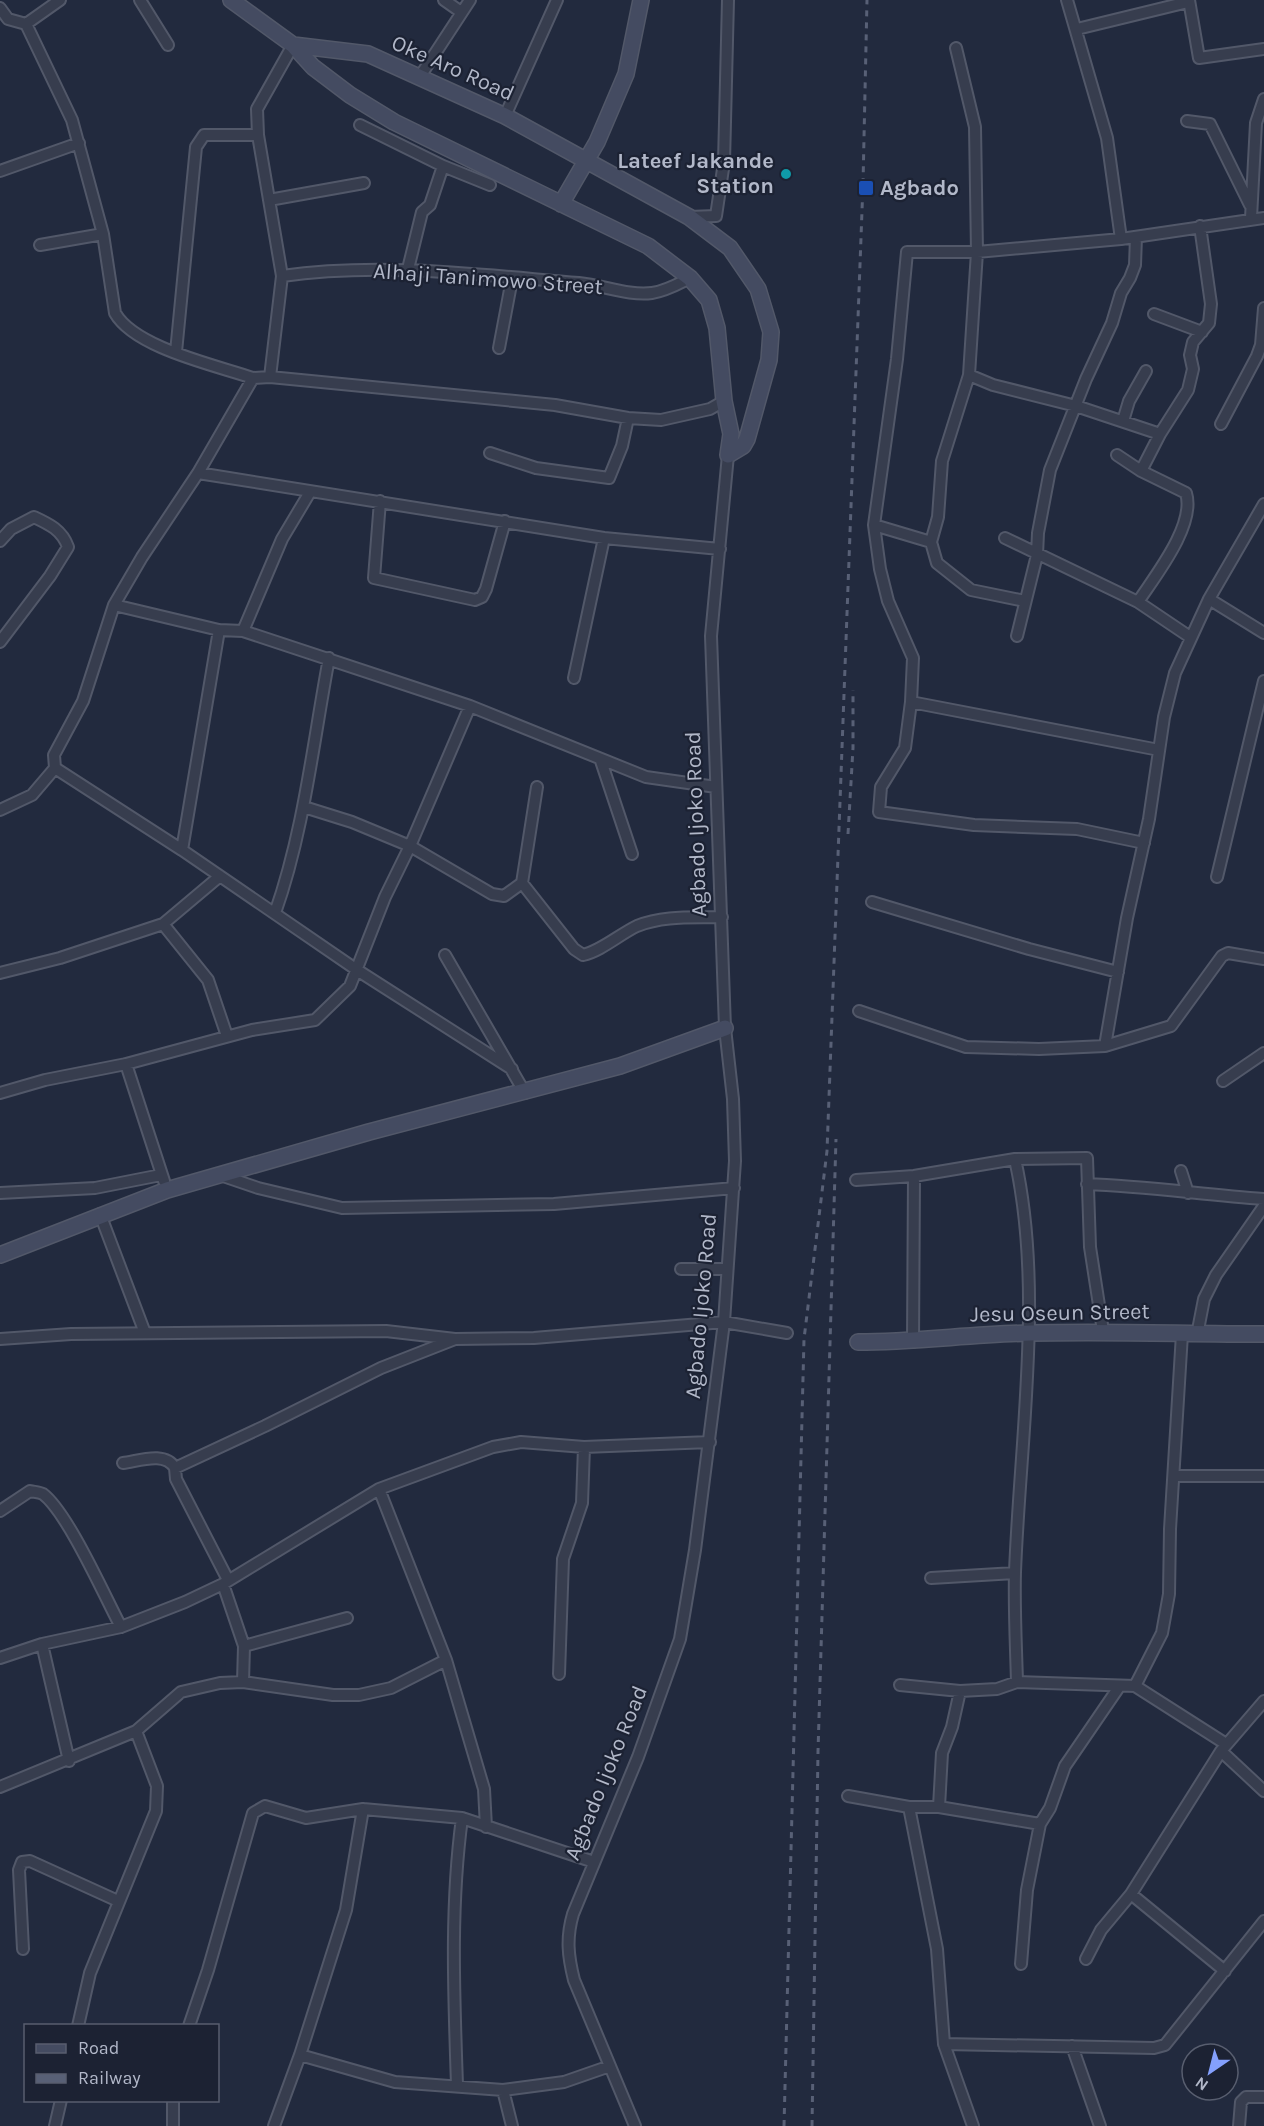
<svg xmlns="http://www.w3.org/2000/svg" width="1264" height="2126" font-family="Karla,sans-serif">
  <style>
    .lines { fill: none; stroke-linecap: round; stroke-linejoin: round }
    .street-casing { stroke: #525869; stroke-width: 14 }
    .secondary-casing { stroke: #525869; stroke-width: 18 }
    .street { stroke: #373d4e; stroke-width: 10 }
    .secondary { stroke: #444b61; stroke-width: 15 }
    .rail { stroke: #586076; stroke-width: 3; stroke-dasharray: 6 6; stroke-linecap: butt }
    .culture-dot { fill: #0f9aa8; stroke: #1c2233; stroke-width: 2 }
    .transit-dot { fill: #1a4fb4; stroke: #1c2233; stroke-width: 2 }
    .labels { text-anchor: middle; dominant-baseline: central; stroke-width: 4.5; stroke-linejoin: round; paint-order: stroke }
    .street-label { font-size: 22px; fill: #b2b8c9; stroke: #1c2233 }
    .poi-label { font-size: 22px; font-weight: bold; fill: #b2b8c9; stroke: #1c2233; text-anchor: end }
  </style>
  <rect width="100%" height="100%" fill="#222a3e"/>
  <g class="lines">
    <g class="street-casing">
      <path id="street" d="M140,0L168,45
        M444,0L461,12
        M1067,0L1107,138L1121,239
        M1189,0L1199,58L1264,49
        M0,8L8,19L26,24L72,120L103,234L115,313C135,348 215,365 253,378L270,377L555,405L628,418L661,420L710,409L724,401
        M26,24L60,0
        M1077,29L1184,3L1186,0
        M956,48L975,127L977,252L969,375L942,461L938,517L931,542L937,563L971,590L1025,601
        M419,78L470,0
        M505,116L557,0
        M1187,121L1210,124L1250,205
        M360,125L443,166
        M0,171L79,143
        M269,200L364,183
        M689,217L716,216L724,162L728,0
        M1251,218L1256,123L1264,99
        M40,245L103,234
        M408,269L422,212L430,205L443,166L490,185
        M282,276C381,262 481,275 579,283C603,285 628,296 652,293C666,291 678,284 690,278
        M1154,314L1202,332
        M499,348L512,279
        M176,352L196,147L204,135H258
        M969,375L993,385L1076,406L1160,434
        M270,377L282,276L258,135L257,109L293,45
        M1123,421L1129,401L1146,371
        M1221,424L1257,356L1261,345L1264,308
        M490,453L536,468L609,478L622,446L628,418
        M1117,455L1141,471L1186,493C1196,525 1155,576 1138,602
        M1141,471L1160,434L1188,390L1193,369L1190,355L1193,342L1209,323L1211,304L1200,226
        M198,473L604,538L720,549
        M380,501L374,578L475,600L482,597L486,589L505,521
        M874,525L880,569L888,601L913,658L911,702L905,748L881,787L879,812L974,825L1077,829L1144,843
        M1005,538L1138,602L1190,637
        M0,541L11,529L34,517C49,524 62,530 68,547L50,576L0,642
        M931,542L874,525L897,359L907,252H977L1121,239L1264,218
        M1209,599L1264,633
        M114,605L219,630L243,631L470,706L646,777L716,787
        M243,631L282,539L310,492
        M1017,636L1037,555L1038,533L1050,470L1086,379L1112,323L1121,293L1130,278L1135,265L1136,237
        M574,678L604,538
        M911,702L1159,750
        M601,761L632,854
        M55,768L182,850L357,970L512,1069
        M537,787L522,883L574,949L583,955C601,951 620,934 637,926C664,915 694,918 722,917
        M304,807L352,822L410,846L492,894L504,896L522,883
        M0,810L32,795L55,768L54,755L83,701L114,605L142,557L198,473L253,378
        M182,850L219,630
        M1217,877L1264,681
        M872,902L1029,949L1118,972
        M275,913C304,831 313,743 329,658
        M163,924L208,980L227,1036
        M445,955L525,1093
        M0,973L60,958L163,924L220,876
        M859,1011L966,1047L1039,1049L1105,1046L1171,1026L1222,956L1228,953L1264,959
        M1105,1046L1127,918L1149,819L1164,717L1175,673L1209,599L1264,504
        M126,1064L164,1181
        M1223,1081L1264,1053
        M0,1093L45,1080L126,1064L252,1030L315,1020L350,986L385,897L410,846L470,706
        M1015,1159C1044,1289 1020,1439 1015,1572C1014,1608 1016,1645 1017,1682
        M1181,1171L1188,1193
        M220,1175L258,1188L342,1208L554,1204L734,1188
        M856,1180L914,1176L1015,1159L1087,1158L1090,1247L1103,1331
        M1087,1184C1146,1186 1205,1195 1264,1199
        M0,1193L95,1188L161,1175
        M100,1214L145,1333
        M681,1269H727
        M1197,1335L1204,1299L1216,1275L1264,1206
        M0,1339L71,1334L386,1331L455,1339L534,1338L724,1322L787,1333
        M913,1342L914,1176
        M123,1463C139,1461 165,1451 175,1468L265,1426L381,1368L455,1339
        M175,1468L176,1479L228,1580
        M1174,1476H1264
        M379,1489L446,1660L484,1789L486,1827
        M0,1511L30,1491C34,1492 39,1492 43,1494C68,1513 105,1597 121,1627
        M931,1578L1015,1573
        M223,1584L244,1646L243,1682
        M42,1644L69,1761
        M244,1646L347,1618
        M0,1658L42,1644L121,1627L185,1602L223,1584L379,1489L493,1447L521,1442L584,1447L710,1442
        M559,1674L563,1559L582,1503L584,1447
        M900,1685L960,1691L997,1689L1017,1682L1135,1686L1226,1744
        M1135,1686L1162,1633L1169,1594L1170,1529L1182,1334
        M1221,1751L1264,1791
        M0,1787L136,1731L181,1692L220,1683L243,1682L333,1695H359L391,1688L446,1660
        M848,1796L909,1807H939L1040,1824L1050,1808L1065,1766L1119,1687
        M909,1807L937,1949L944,2044L973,2126
        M939,1807L942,1753L952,1727L960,1691
        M1131,1894L1225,1971
        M23,1949L19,1870L22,1862L30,1861L118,1901
        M1086,1959L1101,1930L1131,1894L1221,1751L1264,1701
        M1021,1964L1027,1890L1040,1824
        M78,2026L90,1973L156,1811L157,1786L136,1731
        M189,2026L208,1970L253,1813L265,1806L306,1818L363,1809L462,1818L594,1862
        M944,2044L1154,2048L1165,2045L1264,1921
        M1072,2046L1100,2126
        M300,2055L395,2082L503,2090L564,2082L610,2066
        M457,2085C454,1995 450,1907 462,1818
        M503,2090L512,2126
        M55,2126L61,2100
        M173,2126V2100
        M274,2126L300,2055L346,1910L363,1809
        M635,2126L574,1980C568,1956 566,1938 573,1914L638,1757L680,1639L695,1550L724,1322L735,1161L733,1099L725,1028L711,636L728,455
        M1239,2126L1241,2102L1246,2097H1264"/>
    </g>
    <g class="secondary-casing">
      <path id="secondary" d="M231,0L293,45L313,67L350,95L394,122L648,246L690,278L709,300L717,328L724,401L731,434L728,455
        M293,45L368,54L505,116L689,217L730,248L758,289L771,332L769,360L747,439L743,446L728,455
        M561,204L597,142L626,74L641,0
        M0,1255L167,1190L369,1132L620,1066L725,1028
        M858,1342C916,1342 973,1334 1031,1333C1109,1331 1186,1334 1264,1334"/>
    </g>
    <use href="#street" class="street"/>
    <use href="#secondary" class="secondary"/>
    <path class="rail" d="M848,834L853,748V690
      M784,2126L804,1339L827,1151L863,184L867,0
      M812,2126L818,1752L836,1139"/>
  </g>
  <circle class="culture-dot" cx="786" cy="174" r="6"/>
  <rect class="transit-dot" x="858" y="180" width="16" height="16" rx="3"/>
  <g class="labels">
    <g class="street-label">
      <text transform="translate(453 68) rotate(24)">Oke Aro Road</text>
      <text transform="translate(488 279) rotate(4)">Alhaji Tanimowo Street</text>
      <text transform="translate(696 824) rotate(-92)">Agbado Ijoko Road</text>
      <text transform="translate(701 1306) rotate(-85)">Agbado Ijoko Road</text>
      <text transform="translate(1060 1313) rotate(-1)">Jesu Oseun Street</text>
      <text transform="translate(606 1773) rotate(-68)">Agbado Ijoko Road</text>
    </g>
    <g class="poi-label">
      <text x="774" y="161">Lateef Jakande<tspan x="774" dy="25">Station</tspan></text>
      <text x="880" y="188" text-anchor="start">Agbado</text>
    </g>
  </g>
  <rect x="24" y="2024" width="195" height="78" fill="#1c2233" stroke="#585e6f" stroke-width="1.5"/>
  <rect x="36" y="2044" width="30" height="9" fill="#444b61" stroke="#585e6f" stroke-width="1.5"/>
  <text x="78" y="2054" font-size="18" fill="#b2b8c9">Road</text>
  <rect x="36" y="2074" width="30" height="9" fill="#586076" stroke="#585e6f" stroke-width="1.5"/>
  <text x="78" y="2084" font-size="18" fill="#b2b8c9">Railway</text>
  <g transform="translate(1210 2072) rotate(215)"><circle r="28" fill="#1c2233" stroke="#585e6f" stroke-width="1.5"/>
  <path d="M0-4.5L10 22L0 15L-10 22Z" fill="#84a0fd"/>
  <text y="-9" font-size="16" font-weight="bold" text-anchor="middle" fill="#b2b8c9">N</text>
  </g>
</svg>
